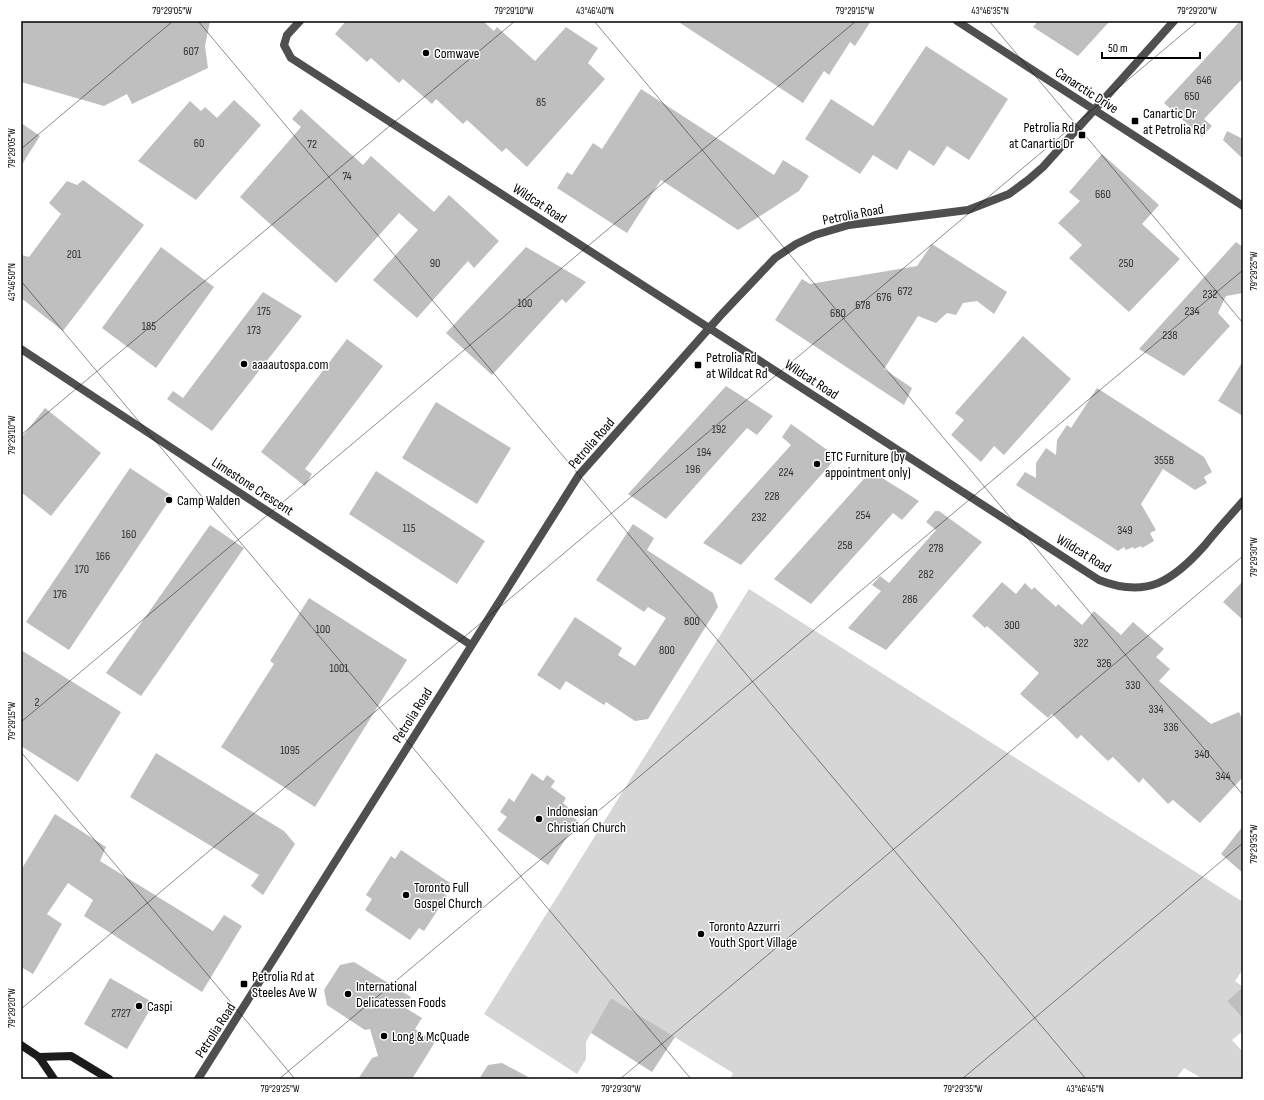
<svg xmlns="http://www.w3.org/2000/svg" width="1264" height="1100" viewBox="0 0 1264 1100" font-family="'Sofia Sans Condensed',sans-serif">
<rect width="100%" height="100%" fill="#fff"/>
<path fill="#d6d6d6" d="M 749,589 L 1243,902 L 1243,969 L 1235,981 L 1243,987 L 1227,1001 L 1243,1019 L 1243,1031 L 1232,1040 L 1243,1052 L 1243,1079 L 1203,1079 L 1184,1068 L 1176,1079 L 730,1079 L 733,1073 L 611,998 L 586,1042 L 586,1059 L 577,1074 L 484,1014 Z"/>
<g fill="#bfbfbf">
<path d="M 21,21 L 210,21 L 205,46 L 208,68 L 132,104 L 127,94 L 104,106 L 21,82 Z"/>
<path d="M 346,21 L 483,21 L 494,31 L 497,27 L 535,61 L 566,27 L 598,48 L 588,63 L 605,79 L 527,167 L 506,148 L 502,152 L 467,120 L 463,124 L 436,99 L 432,104 L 403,79 L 399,83 L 371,58 L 367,62 L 335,34 Z"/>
<path d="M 677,21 L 871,21 L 855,46 L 850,42 L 829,75 L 824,71 L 803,103 Z"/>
<path d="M 1038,21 L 1110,21 L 1078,56 L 1033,27 Z"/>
<path d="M 1240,21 L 1243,21 L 1243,78 L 1204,119 L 1212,126 L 1202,137 L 1164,103 Z"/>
<path d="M 926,46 L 1008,99 L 969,160 L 947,146 L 934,166 L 909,150 L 897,170 L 873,155 L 860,174 L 805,139 L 831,99 L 873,126 Z"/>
<path d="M 641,89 L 774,175 L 783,160 L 809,176 L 799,191 L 738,230 L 661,180 L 627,233 L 557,188 L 567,172 L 572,175 L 593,143 L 602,149 Z"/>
<path d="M 234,100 L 261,125 L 196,200 L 138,161 L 190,101 L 201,111 L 205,107 L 217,118 Z"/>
<path d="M 301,109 L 363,165 L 371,156 L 434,212 L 449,195 L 499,241 L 474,268 L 468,261 L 417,318 L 373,280 L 418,230 L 399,213 L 336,283 L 240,197 L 301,127 L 292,119 Z"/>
<path d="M 21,123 L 40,136 L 21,166 Z"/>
<path d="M 1227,131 L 1243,139 L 1243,159 L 1223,140 Z"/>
<path d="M 1102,154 L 1159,205 L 1142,224 L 1180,259 L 1129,312 L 1069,258 L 1082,245 L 1058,223 L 1080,201 L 1069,192 Z"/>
<path d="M 83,180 L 144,225 L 63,331 L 21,298 L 21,255 L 29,257 L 61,214 L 49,203 L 67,181 L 77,185 Z"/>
<path d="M 1236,242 L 1243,247 L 1243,293 L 1226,296 L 1218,313 L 1230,326 L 1184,376 L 1139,349 Z"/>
<path d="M 932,244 L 1007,292 L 994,314 L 977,301 L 963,303 L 956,315 L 947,313 L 936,323 L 918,316 L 884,369 L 912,388 L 904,405 L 775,320 L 802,279 L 810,284 L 917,266 Z"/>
<path d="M 161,247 L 214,287 L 156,368 L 102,328 Z"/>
<path d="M 526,247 L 586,282 L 566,303 L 562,299 L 492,375 L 446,333 Z"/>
<path d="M 263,292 L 302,316 L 212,431 L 167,399 L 173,391 L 183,398 Z"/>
<path d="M 1023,336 L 1071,379 L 1004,455 L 994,446 L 981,462 L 951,435 L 964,420 L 955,413 Z"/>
<path d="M 347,339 L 383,366 L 305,469 L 312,474 L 305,486 L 261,452 Z"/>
<path d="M 1243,361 L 1243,416 L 1218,401 Z"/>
<path d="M 726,386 L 773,416 L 757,435 L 747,428 L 666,519 L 628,494 Z"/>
<path d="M 1097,388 L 1204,457 L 1212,472 L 1204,477 L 1207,483 L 1195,490 L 1163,469 L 1141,504 L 1156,530 L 1150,533 L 1154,541 L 1142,548 L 1141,546 L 1134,549 L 1133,547 L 1126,550 L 1124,547 L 1118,551 L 1016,485 L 1025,472 L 1036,478 L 1036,463 L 1046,448 L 1056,455 L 1057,440 L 1067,425 L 1071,428 Z"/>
<path d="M 436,402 L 511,448 L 477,504 L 402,458 Z"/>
<path d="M 45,408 L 101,453 L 51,516 L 21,492 L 21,438 Z"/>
<path d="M 791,424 L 837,457 L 741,565 L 703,543 L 791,445 L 782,437 Z"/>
<path d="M 130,468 L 172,496 L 69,650 L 26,622 Z"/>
<path d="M 376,471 L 485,541 L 457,584 L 349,514 Z"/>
<path d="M 871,471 L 919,501 L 902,520 L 893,513 L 811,604 L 774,579 Z"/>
<path d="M 935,511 L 939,511 L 982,542 L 886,650 L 848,628 L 881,591 L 872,585 L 880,576 L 889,583 L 936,530 L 926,522 Z"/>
<path d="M 633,524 L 654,538 L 647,550 L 713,593 L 718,607 L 648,719 L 635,721 L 606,702 L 604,705 L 566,681 L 560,690 L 537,675 L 575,617 L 622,648 L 618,655 L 635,666 L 666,618 L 648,607 L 644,612 L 596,580 Z"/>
<path d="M 210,525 L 244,548 L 141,696 L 106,673 Z"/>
<path d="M 1243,581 L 1243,620 L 1223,602 Z"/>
<path d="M 1002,582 L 1016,594 L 1025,583 L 1032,590 L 1034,587 L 1056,607 L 1058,604 L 1082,625 L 1094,611 L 1121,635 L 1133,622 L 1164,649 L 1156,657 L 1170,669 L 1159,681 L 1211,724 L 1239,712 L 1243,721 L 1243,777 L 1200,823 L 1173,800 L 1168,804 L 1143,778 L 1139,783 L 1113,757 L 1108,761 L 1081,735 L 1077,739 L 1052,714 L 1048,718 L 1020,694 L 1039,673 L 987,626 L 985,628 L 972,616 Z"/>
<path d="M 309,598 L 407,660 L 315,807 L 221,747 L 274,664 L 270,661 Z"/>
<path d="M 21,650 L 121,712 L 78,782 L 21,746 Z"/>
<path d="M 156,753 L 284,831 L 295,844 L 263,895 L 251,886 L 259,875 L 130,797 Z"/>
<path d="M 532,773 L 543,781 L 547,775 L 555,781 L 551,787 L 566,798 L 563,803 L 568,807 L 567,810 L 574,815 L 573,817 L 578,821 L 548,865 L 497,830 L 507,817 L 500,812 L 509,798 L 514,802 Z"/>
<path d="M 55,814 L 106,847 L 100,861 L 213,931 L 224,915 L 242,926 L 202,992 L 84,916 L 93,900 L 68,883 L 47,914 L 62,924 L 33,974 L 21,967 L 21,870 Z"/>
<path d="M 1243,826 L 1243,873 L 1221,854 Z"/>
<path d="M 401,850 L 450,883 L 443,893 L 447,896 L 424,931 L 419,928 L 410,940 L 365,910 L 372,899 L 366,895 L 391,856 L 395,859 Z"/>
<path d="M 354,962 L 411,997 L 404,1007 L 422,1018 L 415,1029 L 435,1042 L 412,1079 L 358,1079 L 372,1058 L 378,1056 L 370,1029 L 365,1030 L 327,1005 L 324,990 L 340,965 Z"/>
<path d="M 110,978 L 154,1003 L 127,1049 L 84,1024 Z"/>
<path d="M 1243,987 L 1243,1019 L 1227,1001 Z"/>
<path d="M 611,998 L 675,1037 L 652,1072 L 591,1033 Z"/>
<path d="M 502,1063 L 532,1079 L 479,1079 L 488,1065 Z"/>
</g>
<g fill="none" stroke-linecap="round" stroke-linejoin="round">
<g stroke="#4f4f4f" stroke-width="8">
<path d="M 300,21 L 287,35 L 284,45 L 291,58 L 1099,580 C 1147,599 1173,581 1205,545 C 1217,530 1230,516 1243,501"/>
<path d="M 957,21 L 1243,206"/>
<path d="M 21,349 L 471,645"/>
<path d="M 198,1079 L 579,475 L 720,316 L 775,258 L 796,244 L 815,235 L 849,225 L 968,210 L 1009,194 L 1028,180 L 1043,167 L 1174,21"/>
</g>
<g stroke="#1c1c1c" stroke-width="8">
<path d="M 21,1045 L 39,1057 L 54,1079"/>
<path d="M 39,1057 L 71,1056 L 109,1079"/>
</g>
</g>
<path fill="none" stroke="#000" stroke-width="1" stroke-opacity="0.45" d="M 198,21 L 1086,1079M 594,21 L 1243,795M 989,21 L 1243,323M 21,149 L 173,21M 21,281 L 691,1079M 21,435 L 515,21M 21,722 L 856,21M 21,752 L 295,1079M 21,1009 L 1198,21M 279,1079 L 1243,270M 620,1079 L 1243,556M 962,1079 L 1243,843"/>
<g fill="#000" stroke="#fff" stroke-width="1.5">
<circle cx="426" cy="53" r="4"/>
<rect x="1131" y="117" width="8" height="8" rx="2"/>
<rect x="1078" y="131" width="8" height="8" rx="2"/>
<circle cx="244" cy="364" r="4"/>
<rect x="694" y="361" width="8" height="8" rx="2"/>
<circle cx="817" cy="464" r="4"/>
<circle cx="169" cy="500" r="4"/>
<circle cx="539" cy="819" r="4"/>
<circle cx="406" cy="895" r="4"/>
<circle cx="701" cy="934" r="4"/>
<rect x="240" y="980" width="8" height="8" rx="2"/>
<circle cx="348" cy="994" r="4"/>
<circle cx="139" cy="1006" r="4"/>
<circle cx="384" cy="1036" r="4"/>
</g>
<g text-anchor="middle" stroke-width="3" stroke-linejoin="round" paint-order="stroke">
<g font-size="12" fill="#303030">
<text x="191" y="55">607</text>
<text x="1204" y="84">646</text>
<text x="1192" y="100">650</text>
<text x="541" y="106">85</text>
<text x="199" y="147">60</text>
<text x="312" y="148">72</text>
<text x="347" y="180">74</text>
<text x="1103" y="198">660</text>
<text x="74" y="258">201</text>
<text x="435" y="267">90</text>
<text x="1126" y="267">250</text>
<text x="905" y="295">672</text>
<text x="1210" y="298">232</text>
<text x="884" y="301">676</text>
<text x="525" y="307">100</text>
<text x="863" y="309">678</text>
<text x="264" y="315">175</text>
<text x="1192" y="315">234</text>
<text x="838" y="317">680</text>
<text x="149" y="330">185</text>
<text x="254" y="334">173</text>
<text x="1170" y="339">238</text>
<text x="719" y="433">192</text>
<text x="704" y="456">194</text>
<text x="1164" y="464">355B</text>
<text x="693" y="473">196</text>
<text x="786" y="476">224</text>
<text x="772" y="500">228</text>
<text x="863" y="519">254</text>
<text x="759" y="521">232</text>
<text x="409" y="532">115</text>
<text x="1125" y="534">349</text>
<text x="129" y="538">160</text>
<text x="845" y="549">258</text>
<text x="936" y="552">278</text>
<text x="103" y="560">166</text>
<text x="82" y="573">170</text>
<text x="926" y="578">282</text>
<text x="60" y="598">176</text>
<text x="910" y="603">286</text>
<text x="692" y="625">800</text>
<text x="1012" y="629">300</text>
<text x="323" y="633">100</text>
<text x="1081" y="647">322</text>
<text x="667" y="654">800</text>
<text x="1104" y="667">326</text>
<text x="339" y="672">1001</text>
<text x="1133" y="689">330</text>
<text x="37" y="706">2</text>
<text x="1156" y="713">334</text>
<text x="1171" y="731">336</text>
<text x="290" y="754">1095</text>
<text x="1202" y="758">340</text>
<text x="1223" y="780">344</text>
<text x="121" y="1017">2727</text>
</g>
<g font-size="14" fill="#000" stroke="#fff" text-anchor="start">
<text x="434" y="58">Comwave</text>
<text x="1143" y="118">Canartic Dr<tspan x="1143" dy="16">at Petrolia Rd</tspan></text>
<text x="1074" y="132" text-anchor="end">Petrolia Rd<tspan x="1074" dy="16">at Canartic Dr</tspan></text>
<text x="706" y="362">Petrolia Rd<tspan x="706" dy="16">at Wildcat Rd</tspan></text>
<text x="252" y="369">aaaautospa.com</text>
<text x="825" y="461">ETC Furniture (by<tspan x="825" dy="16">appointment only)</tspan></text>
<text x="177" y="505">Camp Walden</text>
<text x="547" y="816">Indonesian<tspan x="547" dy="16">Christian Church</tspan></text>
<text x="414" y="892">Toronto Full<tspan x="414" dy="16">Gospel Church</tspan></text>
<text x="709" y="931">Toronto Azzurri<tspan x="709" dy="16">Youth Sport Village</tspan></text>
<text x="252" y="981">Petrolia Rd at<tspan x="252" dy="16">Steeles Ave W</tspan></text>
<text x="356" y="991">International<tspan x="356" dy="16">Delicatessen Foods</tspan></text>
<text x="147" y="1011">Caspi</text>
<text x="392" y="1041">Long &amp; McQuade</text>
</g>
<g font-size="14" fill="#000" stroke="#fff">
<text transform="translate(1087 90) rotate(33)" y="5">Canarctic Drive</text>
<text transform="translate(540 203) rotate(33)" y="5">Wildcat Road</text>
<text transform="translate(853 214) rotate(-11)" y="5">Petrolia Road</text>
<text transform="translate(812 379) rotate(33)" y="5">Wildcat Road</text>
<text transform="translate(591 443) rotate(-49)" y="5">Petrolia Road</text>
<text transform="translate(253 486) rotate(33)" y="5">Limestone Crescent</text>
<text transform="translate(1084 553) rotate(31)" y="5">Wildcat Road</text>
<text transform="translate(412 715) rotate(-58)" y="5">Petrolia Road</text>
<text transform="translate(215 1030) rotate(-57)" y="5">Petrolia Road</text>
</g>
</g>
<rect width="1264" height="1100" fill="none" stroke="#ffffff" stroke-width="44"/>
<path d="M1102 52v6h98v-6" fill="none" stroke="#000000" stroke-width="2"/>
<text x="1108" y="52" font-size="12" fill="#000000" stroke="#ffffff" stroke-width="3" paint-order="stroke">50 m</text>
<rect x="22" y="22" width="1220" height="1056" fill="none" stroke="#000" stroke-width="1.5"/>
<g font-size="10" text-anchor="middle" fill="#000">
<text x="172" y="14">79°29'05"W</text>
<text x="514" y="14">79°29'10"W</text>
<text x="595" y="14">43°46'40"N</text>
<text x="855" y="14">79°29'15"W</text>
<text x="990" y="14">43°46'35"N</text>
<text x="1197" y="14">79°29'20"W</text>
<text transform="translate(11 148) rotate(-90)" y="4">79°29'05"W</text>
<text transform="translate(1253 271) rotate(-90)" y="4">79°29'25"W</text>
<text transform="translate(11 282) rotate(-90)" y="4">43°46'50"N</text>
<text transform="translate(11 435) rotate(-90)" y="4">79°29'10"W</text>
<text transform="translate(1253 557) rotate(-90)" y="4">79°29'30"W</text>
<text transform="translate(11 721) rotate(-90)" y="4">79°29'15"W</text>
<text transform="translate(1253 844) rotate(-90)" y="4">79°29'35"W</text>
<text transform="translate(11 1008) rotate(-90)" y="4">79°29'20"W</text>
<text x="280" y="1092">79°29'25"W</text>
<text x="621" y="1092">79°29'30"W</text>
<text x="963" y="1092">79°29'35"W</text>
<text x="1085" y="1092">43°46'45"N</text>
</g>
</svg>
